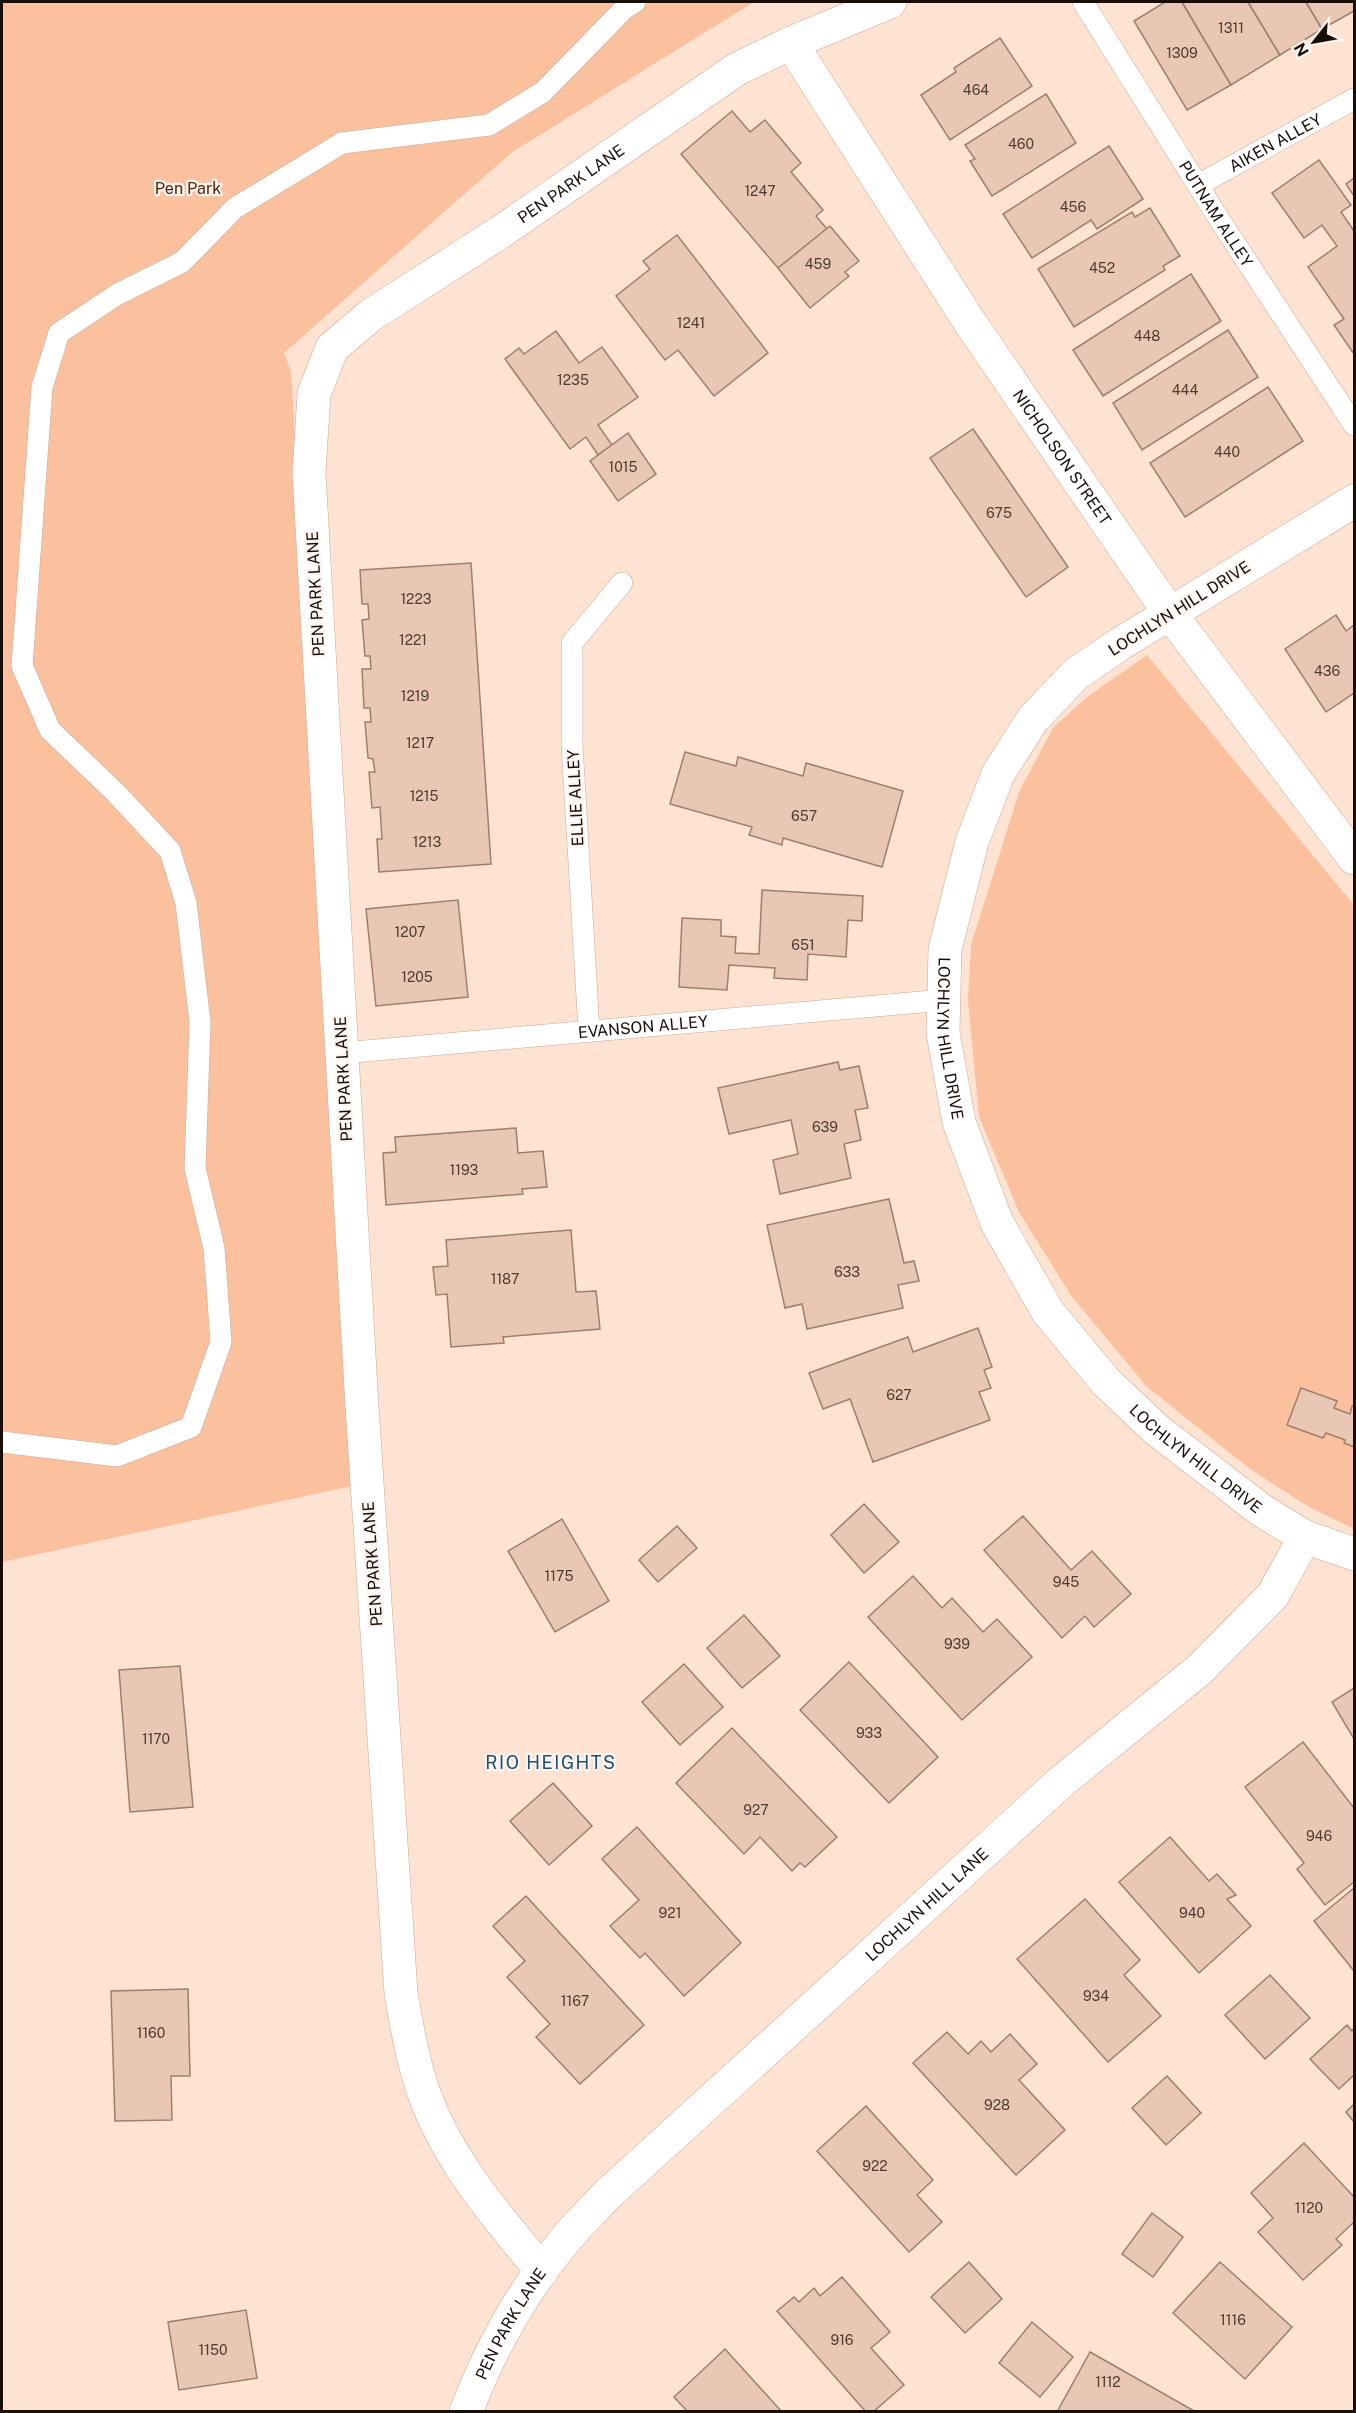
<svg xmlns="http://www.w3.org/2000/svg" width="1356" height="2413" viewBox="0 0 1356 2413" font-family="'Public Sans',sans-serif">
<rect width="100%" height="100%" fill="#fee2d2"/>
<g fill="#fbc19f">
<path d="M 2,2 L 754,2 L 511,153 L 284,353 L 291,371 L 357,1485 L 2,1562 Z"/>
<path d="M 1147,655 L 1354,905 L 1354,1529 L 1309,1507 L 1250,1469 L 1147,1387 L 1072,1297 L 1019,1212 L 979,1117 L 968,1000 L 971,945 L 1019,792 L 1053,728 L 1087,697 Z"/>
</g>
<g fill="#e9c7b4" stroke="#9e7f6d" stroke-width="1.5">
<path d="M 1165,2 L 1182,2 L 1231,85 L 1187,110 L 1134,21 Z"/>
<path d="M 1182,2 L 1248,2 L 1280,55 L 1231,85 Z"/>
<path d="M 1248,2 L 1306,2 L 1322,29 L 1280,55 Z"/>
<path d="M 1306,2 L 1354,2 L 1354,11 L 1322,29 Z"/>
<path d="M 1000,38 L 1032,86 L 950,140 L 921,95 L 956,72 L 954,68 Z"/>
<path d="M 1046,94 L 1076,143 L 992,196 L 970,161 L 975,159 L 965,145 Z"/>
<path d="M 732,111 L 750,132 L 765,120 L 801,163 L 791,172 L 823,210 L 816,216 L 827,229 L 778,268 L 681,154 Z"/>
<path d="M 1109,146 L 1143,199 L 1097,229 L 1091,220 L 1032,258 L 1003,214 Z"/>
<path d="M 1319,160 L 1351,205 L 1341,212 L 1354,231 L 1354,354 L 1334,325 L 1344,319 L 1308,267 L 1337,246 L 1322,225 L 1304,238 L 1272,193 Z"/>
<path d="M 1354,178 L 1354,196 L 1346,184 Z"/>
<path d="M 1150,208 L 1180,256 L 1163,266 L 1165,270 L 1074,327 L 1038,269 L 1132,212 L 1135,217 Z"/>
<path d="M 830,226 L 859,261 L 845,272 L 849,276 L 810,308 L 778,268 Z"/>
<path d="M 677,235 L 768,353 L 714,396 L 678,350 L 665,360 L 616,296 L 650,269 L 643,261 Z"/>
<path d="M 1191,274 L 1221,321 L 1103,396 L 1073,350 Z"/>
<path d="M 1228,330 L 1258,377 L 1142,450 L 1113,403 Z"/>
<path d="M 556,331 L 579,363 L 602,347 L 638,397 L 598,425 L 612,445 L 598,455 L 586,437 L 570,449 L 505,359 L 519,348 L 524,354 Z"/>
<path d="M 1268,387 L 1303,441 L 1185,517 L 1150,463 Z"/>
<path d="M 973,429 L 1068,567 L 1026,597 L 930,458 Z"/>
<path d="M 628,433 L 656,474 L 618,501 L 590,461 Z"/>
<path d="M 471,563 L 491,864 L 379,872 L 377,839 L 382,839 L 380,807 L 372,808 L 369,772 L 375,772 L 373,759 L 368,758 L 365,722 L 371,722 L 370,708 L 364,708 L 362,669 L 371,669 L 370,656 L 365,656 L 362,620 L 369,619 L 368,604 L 362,604 L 360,570 Z"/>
<path d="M 1336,615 L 1346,631 L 1354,625 L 1354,693 L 1326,712 L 1285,649 Z"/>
<path d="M 685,752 L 736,766 L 738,757 L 803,776 L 806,763 L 903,791 L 882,867 L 783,838 L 782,845 L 749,835 L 752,827 L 670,804 Z"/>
<path d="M 762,890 L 863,896 L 862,921 L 848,920 L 846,957 L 808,954 L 807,980 L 774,978 L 775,968 L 729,965 L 727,990 L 679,987 L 682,918 L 721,920 L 721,936 L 736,937 L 735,953 L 759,954 Z"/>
<path d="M 458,900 L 468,997 L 376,1006 L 366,909 Z"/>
<path d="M 838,1062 L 840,1070 L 859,1066 L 868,1108 L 855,1110 L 861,1140 L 844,1144 L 851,1178 L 780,1194 L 773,1160 L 798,1154 L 791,1120 L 729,1134 L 718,1088 Z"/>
<path d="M 516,1128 L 518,1153 L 543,1151 L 547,1187 L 522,1189 L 523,1194 L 386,1205 L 383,1153 L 396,1152 L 395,1137 Z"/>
<path d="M 889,1199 L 904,1263 L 914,1261 L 919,1281 L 898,1285 L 903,1308 L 807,1329 L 802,1304 L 785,1308 L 767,1225 Z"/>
<path d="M 571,1230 L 576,1292 L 596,1291 L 600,1329 L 503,1337 L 504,1343 L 451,1347 L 447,1294 L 436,1295 L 433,1267 L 448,1266 L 446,1240 Z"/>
<path d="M 978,1328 L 992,1367 L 984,1370 L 991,1388 L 979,1392 L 990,1420 L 873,1462 L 850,1399 L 823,1409 L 809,1373 L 908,1337 L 913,1352 Z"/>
<path d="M 1301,1388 L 1337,1401 L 1334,1408 L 1350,1414 L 1352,1406 L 1354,1406 L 1354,1447 L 1344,1443 L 1345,1440 L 1326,1433 L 1323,1438 L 1287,1425 Z"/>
<path d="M 864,1504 L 899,1542 L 864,1573 L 831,1535 Z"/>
<path d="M 1023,1516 L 1071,1570 L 1092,1551 L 1131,1594 L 1094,1627 L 1085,1616 L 1062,1638 L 984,1550 Z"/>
<path d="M 562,1519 L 609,1601 L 555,1632 L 508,1551 Z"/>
<path d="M 677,1526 L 697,1548 L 658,1582 L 639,1560 Z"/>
<path d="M 913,1576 L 942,1608 L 952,1598 L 983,1632 L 997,1619 L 1032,1657 L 962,1720 L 868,1617 Z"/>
<path d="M 744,1615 L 780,1656 L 742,1688 L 707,1648 Z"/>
<path d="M 849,1662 L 938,1757 L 889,1803 L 800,1710 Z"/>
<path d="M 684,1664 L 723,1707 L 680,1745 L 642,1702 Z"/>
<path d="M 180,1666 L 193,1807 L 130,1812 L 119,1670 Z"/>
<path d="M 1354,1688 L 1354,1739 L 1332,1702 Z"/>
<path d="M 732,1728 L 837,1837 L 805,1867 L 800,1863 L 792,1871 L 760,1837 L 744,1854 L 676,1783 Z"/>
<path d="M 1303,1742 L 1354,1808 L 1354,1882 L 1325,1905 L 1297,1869 L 1304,1863 L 1245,1787 Z"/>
<path d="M 553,1783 L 592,1826 L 549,1865 L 510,1821 Z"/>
<path d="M 637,1827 L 741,1943 L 684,1996 L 645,1953 L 640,1958 L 610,1926 L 639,1900 L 602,1859 Z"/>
<path d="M 1170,1837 L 1209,1881 L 1217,1874 L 1236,1895 L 1227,1899 L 1251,1926 L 1199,1973 L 1119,1882 Z"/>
<path d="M 1354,1888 L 1354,1971 L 1314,1921 Z"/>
<path d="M 526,1896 L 644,2025 L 580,2084 L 536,2037 L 550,2024 L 507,1977 L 525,1961 L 493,1926 Z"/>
<path d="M 1085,1899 L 1140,1960 L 1124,1975 L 1161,2016 L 1108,2062 L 1017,1959 Z"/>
<path d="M 1270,1975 L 1310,2018 L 1265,2059 L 1225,2015 Z"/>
<path d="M 188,1989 L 190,2076 L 171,2076 L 172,2120 L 115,2121 L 111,1991 Z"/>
<path d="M 1347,2025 L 1352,2031 L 1354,2028 L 1354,2075 L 1339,2089 L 1310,2059 Z"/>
<path d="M 947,2032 L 968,2054 L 981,2041 L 991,2052 L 1010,2034 L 1037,2064 L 1019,2080 L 1065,2130 L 1016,2175 L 913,2063 Z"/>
<path d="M 1167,2076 L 1201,2113 L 1166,2145 L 1132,2108 Z"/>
<path d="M 1354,2104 L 1354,2122 L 1346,2112 Z"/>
<path d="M 866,2106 L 933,2180 L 917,2195 L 942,2222 L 909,2252 L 817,2151 Z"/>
<path d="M 1304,2143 L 1354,2197 L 1354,2222 L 1336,2239 L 1342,2245 L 1303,2280 L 1258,2232 L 1273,2218 L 1251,2193 Z"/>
<path d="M 1152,2213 L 1183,2237 L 1153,2277 L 1122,2254 Z"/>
<path d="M 969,2262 L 1002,2299 L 965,2333 L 931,2297 Z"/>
<path d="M 1220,2262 L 1292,2327 L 1245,2379 L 1173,2313 Z"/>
<path d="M 842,2277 L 890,2332 L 871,2348 L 904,2385 L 873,2412 L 866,2412 L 777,2311 L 794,2297 L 799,2302 L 814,2288 L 820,2296 Z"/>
<path d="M 246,2310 L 257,2378 L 179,2390 L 168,2322 Z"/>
<path d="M 1032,2322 L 1073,2357 L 1040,2397 L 999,2363 Z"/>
<path d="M 725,2349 L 782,2412 L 688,2412 L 674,2397 Z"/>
<path d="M 1090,2352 L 1196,2412 L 1057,2412 Z"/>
</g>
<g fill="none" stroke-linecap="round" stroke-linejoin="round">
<defs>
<g id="service">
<path id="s1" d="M 1083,2 L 1219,219 L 1354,425"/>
<path id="s2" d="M 1198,185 L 1354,99"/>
<path d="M 589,1031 L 572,745 L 572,643 L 622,583"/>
<path id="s3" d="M 342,1053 L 944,1000"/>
<path d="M 2,1442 L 117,1456 L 191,1427 L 221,1342 L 214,1248 L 195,1168 L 200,1022 L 186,903 L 170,851 L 116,793 L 50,730 L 22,666 L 42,387 L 59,333 L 118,294 L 182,262 L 235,208 L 342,143 L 489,125 L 543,92 L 624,9 L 635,2"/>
</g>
<g id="minor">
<path id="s4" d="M 791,43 L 971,324 L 1135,563 L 1169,612 L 1354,858"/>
<path id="s5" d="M 1354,501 L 1120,644 L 1076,674 L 1033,719 L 998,774 L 972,842 L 945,949 L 943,1033 L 959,1122 L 997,1223 L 1048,1312 L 1106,1382 L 1157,1430 L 1261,1510 L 1305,1537 L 1354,1554"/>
<path id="s6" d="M 542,2271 C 497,2217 450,2163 425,2096 C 413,2063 407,2028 401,1993 L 362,1407 L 309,473 L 314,394 L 332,348 L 371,315 L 499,233 L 737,69 L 791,43 L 890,2"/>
<path id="s7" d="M 466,2412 C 489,2352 520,2295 561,2245 C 575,2227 592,2211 608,2194 L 1061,1782 L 1199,1670 L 1273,1595 L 1305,1537"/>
</g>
</defs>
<use href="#service" stroke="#caa996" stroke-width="22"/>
<use href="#minor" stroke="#caa996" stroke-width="34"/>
<use href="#service" stroke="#fff" stroke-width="21"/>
<use href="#minor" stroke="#fff" stroke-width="33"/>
</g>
<g text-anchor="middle" stroke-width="4.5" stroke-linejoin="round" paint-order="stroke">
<g font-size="14" fill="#4d3c32">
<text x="1231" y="33">1311</text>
<text x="1182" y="58">1309</text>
<text x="976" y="95">464</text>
<text x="1021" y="149">460</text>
<text x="760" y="196">1247</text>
<text x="1073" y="212">456</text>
<text x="818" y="269">459</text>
<text x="1102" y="273">452</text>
<text x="691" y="328">1241</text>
<text x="1147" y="341">448</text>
<text x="573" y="385">1235</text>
<text x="1185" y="395">444</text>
<text x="1227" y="457">440</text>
<text x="623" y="472">1015</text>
<text x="999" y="518">675</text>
<text x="416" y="604">1223</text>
<text x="413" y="645">1221</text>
<text x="1327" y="676">436</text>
<text x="415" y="701">1219</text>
<text x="420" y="748">1217</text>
<text x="424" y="801">1215</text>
<text x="804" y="821">657</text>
<text x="427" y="847">1213</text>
<text x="410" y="937">1207</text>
<text x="803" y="950">651</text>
<text x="417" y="982">1205</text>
<text x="825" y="1132">639</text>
<text x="464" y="1175">1193</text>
<text x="847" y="1277">633</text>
<text x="505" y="1284">1187</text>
<text x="899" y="1400">627</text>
<text x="559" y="1581">1175</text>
<text x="1066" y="1587">945</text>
<text x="957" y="1649">939</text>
<text x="869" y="1738">933</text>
<text x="156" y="1744">1170</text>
<text x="756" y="1815">927</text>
<text x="1319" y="1841">946</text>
<text x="670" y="1918">921</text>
<text x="1192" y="1918">940</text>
<text x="1096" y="2001">934</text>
<text x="575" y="2006">1167</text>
<text x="151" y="2038">1160</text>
<text x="997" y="2110">928</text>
<text x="875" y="2171">922</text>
<text x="1309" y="2213">1120</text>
<text x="1233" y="2325">1116</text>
<text x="842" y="2345">916</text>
<text x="213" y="2355">1150</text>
<text x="1108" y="2387">1112</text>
</g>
<g font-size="16" fill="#190d07" stroke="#fbf4f0">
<text dy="6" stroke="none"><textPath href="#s2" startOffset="88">AIKEN ALLEY</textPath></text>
<text dy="6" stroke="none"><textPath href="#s6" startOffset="2259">PEN PARK LANE</textPath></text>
<text dy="6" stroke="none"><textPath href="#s1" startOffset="250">PUTNAM ALLEY</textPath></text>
<text dy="6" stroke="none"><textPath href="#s4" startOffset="495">NICHOLSON STREET</textPath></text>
<text transform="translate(315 594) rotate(-93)" y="6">PEN PARK LANE</text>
<text transform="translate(1179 608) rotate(-32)" y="6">LOCHLYN HILL DRIVE</text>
<text transform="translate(575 798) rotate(-93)" y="6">ELLIE ALLEY</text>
<text dy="6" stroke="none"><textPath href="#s3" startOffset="302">EVANSON ALLEY</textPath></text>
<text dy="6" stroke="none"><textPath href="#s5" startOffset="728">LOCHLYN HILL DRIVE</textPath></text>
<text transform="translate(343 1079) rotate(-93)" y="6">PEN PARK LANE</text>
<text dy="6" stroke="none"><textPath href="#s5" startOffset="1232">LOCHLYN HILL DRIVE</textPath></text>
<text transform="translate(372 1564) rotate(-94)" y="6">PEN PARK LANE</text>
<text dy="6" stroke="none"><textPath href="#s7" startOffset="693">LOCHLYN HILL LANE</textPath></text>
<text dy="6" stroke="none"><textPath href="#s7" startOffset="99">PEN PARK LANE</textPath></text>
</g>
<g font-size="16" fill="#542300" stroke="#fbf4f0">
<text x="188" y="194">Pen Park</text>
</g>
<g font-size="18" letter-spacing="1.5" fill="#1a4d70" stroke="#fbf4f0">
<text x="551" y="1769">RIO HEIGHTS</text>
</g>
</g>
<rect width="1356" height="2413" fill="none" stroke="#190d07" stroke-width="6"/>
<g transform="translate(1314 42) rotate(239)" stroke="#fbf4f0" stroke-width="4.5" paint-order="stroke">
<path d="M0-4.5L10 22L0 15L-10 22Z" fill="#190d07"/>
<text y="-9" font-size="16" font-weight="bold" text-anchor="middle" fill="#190d07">N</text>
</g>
</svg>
